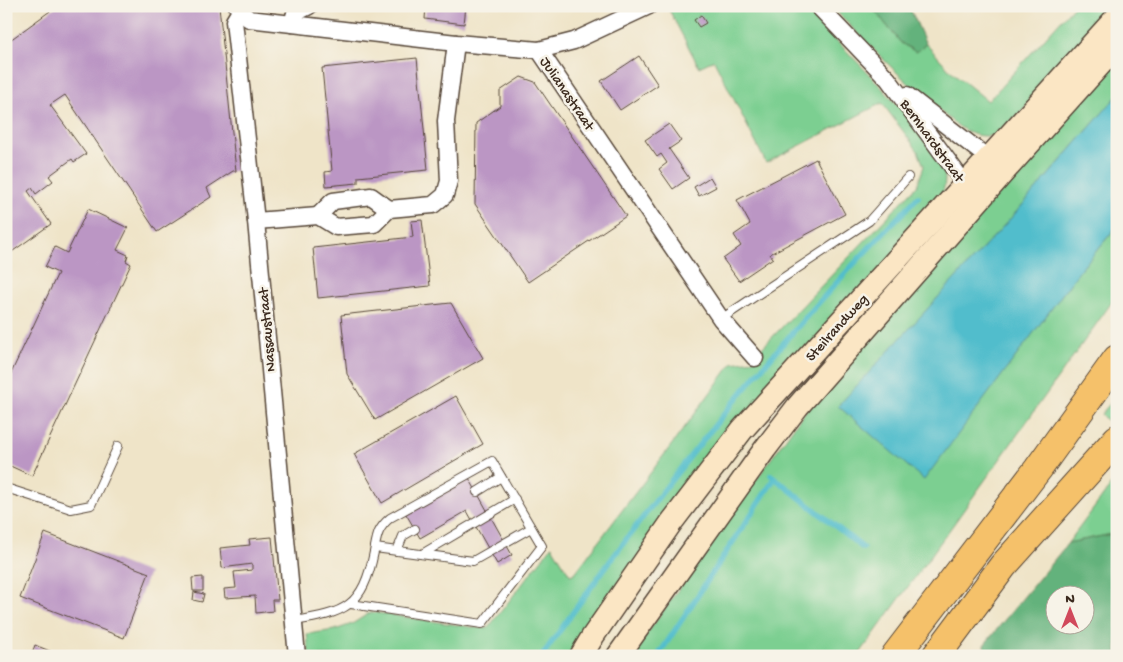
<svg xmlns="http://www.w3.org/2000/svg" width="1123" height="662" viewBox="0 0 1123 662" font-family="'Gochi Hand',sans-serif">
<rect width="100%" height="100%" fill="#f7f3e8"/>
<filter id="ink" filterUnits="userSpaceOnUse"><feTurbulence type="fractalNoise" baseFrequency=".02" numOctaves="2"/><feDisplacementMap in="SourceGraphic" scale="10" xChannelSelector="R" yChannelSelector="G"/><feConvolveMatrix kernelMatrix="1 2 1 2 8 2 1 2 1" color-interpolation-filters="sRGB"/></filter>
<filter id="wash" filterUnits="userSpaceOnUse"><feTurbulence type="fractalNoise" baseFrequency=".0096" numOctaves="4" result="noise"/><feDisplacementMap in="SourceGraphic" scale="20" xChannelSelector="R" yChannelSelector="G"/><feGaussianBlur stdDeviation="1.12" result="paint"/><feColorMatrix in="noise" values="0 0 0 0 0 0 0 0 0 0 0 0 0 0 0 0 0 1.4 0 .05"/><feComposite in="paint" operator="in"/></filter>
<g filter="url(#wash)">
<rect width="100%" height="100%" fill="#efe4c8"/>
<g fill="#7bcf91" stroke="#5b7c58">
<path d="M 667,6 L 802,6 C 843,48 887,89 922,136 C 928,145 938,155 942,164 C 947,176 945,187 941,198 L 571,656 L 309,656 L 307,634 L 335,630 L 352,624 L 371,612 L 478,628 L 488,628 L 552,546 L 570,575 L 575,573 C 627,503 681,434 732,363 L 753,360 L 760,350 L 917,186 L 924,166 L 918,151 L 882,103 L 766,163 L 714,60 L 699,67 Z"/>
<path d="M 831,6 L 871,6 L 901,43 L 916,52 L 926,44 L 951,71 L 988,101 L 1074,6 L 1117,6 L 1000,135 C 991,136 981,137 973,134 C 960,129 949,119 939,110 C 900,78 866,42 831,6 Z"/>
<path d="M 1117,59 L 1117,96 L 1011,218 L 839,406 L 924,479 L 1078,273 L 1117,226 L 1117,295 L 953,525 L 858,656 L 631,656 L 803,414 L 936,256 L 1018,173 Z"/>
<path d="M 1117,396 L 1117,412 L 1107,421 L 1101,414 Z"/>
<path d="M 1117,477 L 1117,533 L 1068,543 Z"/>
</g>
<g fill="#64b27b" stroke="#506e4c" fill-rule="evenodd">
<path d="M 871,6 L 909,6 L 926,44 L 916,52 L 901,43 Z"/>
<path d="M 1117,533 L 1117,656 L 986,656 L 984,645 L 1068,543 ZM 1056,594 L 1086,594 L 1086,624 L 1056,624 Z"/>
</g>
<path fill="#51bdcc" stroke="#467475" d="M 1117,96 L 1117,226 L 1078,273 L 924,480 L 838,406 L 1011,218 Z"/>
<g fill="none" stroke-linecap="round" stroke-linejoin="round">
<g stroke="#51bdcc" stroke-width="5.5">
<path d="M 771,475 L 863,548"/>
<path d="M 542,656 C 656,493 778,338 918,197"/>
<path d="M 658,656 L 775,478"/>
</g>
</g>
<g id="blocks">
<g fill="#bb96c4">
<path d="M 57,6 L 219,6 L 236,171 L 233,171 L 207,188 L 211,197 L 157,232 L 65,95 L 50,105 L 86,154 L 74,162 L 72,159 L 49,176 L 53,181 L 36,194 L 32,188 L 28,191 L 51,224 L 6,256 L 6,43 Z"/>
<path d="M 426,6 L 466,6 L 464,24 L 425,19 Z"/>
<path d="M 701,15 L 706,23 L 699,27 L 694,20 Z"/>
<path d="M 639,56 L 658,85 L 620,110 L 601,81 Z"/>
<path d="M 417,58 L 428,170 L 358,177 L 358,183 L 326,186 L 325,172 L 332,171 L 322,68 Z"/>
<path d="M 521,77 L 535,82 L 626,216 L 528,282 L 475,204 L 476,123 L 500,106 L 500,91 Z"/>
<path d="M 669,124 L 681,141 L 669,149 L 689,178 L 673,189 L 659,169 L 667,163 L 661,154 L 657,157 L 645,140 Z"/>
<path d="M 816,159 L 845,214 L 770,254 L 773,258 L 739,281 L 723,259 L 741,246 L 734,235 L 750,224 L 737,200 Z"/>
<path d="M 710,177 L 716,187 L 699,196 L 694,187 Z"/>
<path d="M 88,209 L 128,228 L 117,250 L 128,255 L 126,261 L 131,264 L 32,476 L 6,464 L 6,384 L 58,273 L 45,267 L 55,247 L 67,253 Z"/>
<path d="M 422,220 L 430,286 L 318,298 L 313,248 L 413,237 L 411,221 Z"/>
<path d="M 451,303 L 483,358 L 375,420 L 347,374 L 341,315 Z"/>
<path d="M 456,396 L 483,444 L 382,503 L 354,454 Z"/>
<path d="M 469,478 L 512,555 L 497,564 L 467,511 L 420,538 L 406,514 Z"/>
<path d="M 45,533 L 149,573 L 124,638 L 20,598 Z"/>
<path d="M 272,537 L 278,600 L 272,600 L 273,611 L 256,613 L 255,596 L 225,598 L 224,589 L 236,588 L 234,572 L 252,570 L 252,564 L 222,568 L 220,548 L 250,545 L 249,539 Z"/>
<path d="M 203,577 L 203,591 L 193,591 L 192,578 Z"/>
<path d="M 194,592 L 204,594 L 202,602 L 193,600 Z"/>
<path d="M 35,645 L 62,656 L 31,656 Z"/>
</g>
</g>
</g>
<g filter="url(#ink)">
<use href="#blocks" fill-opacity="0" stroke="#564638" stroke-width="1"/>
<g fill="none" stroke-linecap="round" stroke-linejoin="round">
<defs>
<g id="service">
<path d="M 721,319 L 869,221 L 908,177"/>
<path d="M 6,488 L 71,509 L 91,505 L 118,446"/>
<path d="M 477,492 L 501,477"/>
<path d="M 375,548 L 473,561 L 531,528"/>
<path d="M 397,551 L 403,536 L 415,529"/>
<path d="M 422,554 L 515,499"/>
<path d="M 294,621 C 345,613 363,607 374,552 C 377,537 377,529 390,518 L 492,461 L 542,546 L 482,624 L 351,604"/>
</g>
<g id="minor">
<path d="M 237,6 L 240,11 L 249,19 L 456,43 L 539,50 L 574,41 L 649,6"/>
<path d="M 818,6 L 888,79 L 965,184 L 971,190"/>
<path d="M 240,11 L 234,21 L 256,221 L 297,656"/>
<path d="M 292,24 L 295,13 L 309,6"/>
<path d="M 539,50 L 721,319 L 755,358"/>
<path d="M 907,95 L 988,158 L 995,166"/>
<path d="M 318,216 L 333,201 L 371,196 L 389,209"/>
<path d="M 256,221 L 318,216 L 336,227 L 374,224 L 389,209 L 433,205 L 445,195 L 449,181 L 446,121 L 456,43"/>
</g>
<g id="secondary">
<path d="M 581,656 L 593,636 L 671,523 L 742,430 L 1117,17"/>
<path d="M 618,656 L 765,449 L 798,406 L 1001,175 L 1117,46"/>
</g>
<g id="motorway">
<path d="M 895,656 L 1038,469 L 1117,359"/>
<path d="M 936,656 L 1003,566 L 1117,439"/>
</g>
</defs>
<use href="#service" stroke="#564638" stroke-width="10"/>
<use href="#minor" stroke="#564638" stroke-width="19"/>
<use href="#secondary" stroke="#564638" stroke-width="25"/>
<use href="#motorway" stroke="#564638" stroke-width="30"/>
<use href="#service" stroke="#fff" stroke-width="8"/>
<use href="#minor" stroke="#fff" stroke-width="16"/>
<use href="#secondary" stroke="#fbe6c4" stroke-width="22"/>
<use href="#motorway" stroke="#f5c16b" stroke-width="28"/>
</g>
</g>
<g text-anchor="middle" stroke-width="5" stroke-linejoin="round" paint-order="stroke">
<g font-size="15" fill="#3b2a1e" stroke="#f7f3e8">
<text transform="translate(568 93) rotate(56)" y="5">Julianastraat</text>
<text transform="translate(933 140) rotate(54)" y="5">Bernhardstraat</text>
<text transform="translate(836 327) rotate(-48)" y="5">Steilrandweg</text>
<text transform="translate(266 330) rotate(-95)" y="5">Nassaustraat</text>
</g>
</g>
<rect width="1123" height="662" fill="none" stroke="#f7f3e8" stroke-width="25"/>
<g transform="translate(1070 610)"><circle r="24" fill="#f7f3e8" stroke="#aca397"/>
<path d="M0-4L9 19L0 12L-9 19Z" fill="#d1495b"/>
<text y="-8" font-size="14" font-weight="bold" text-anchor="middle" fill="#3b2a1e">N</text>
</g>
</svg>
